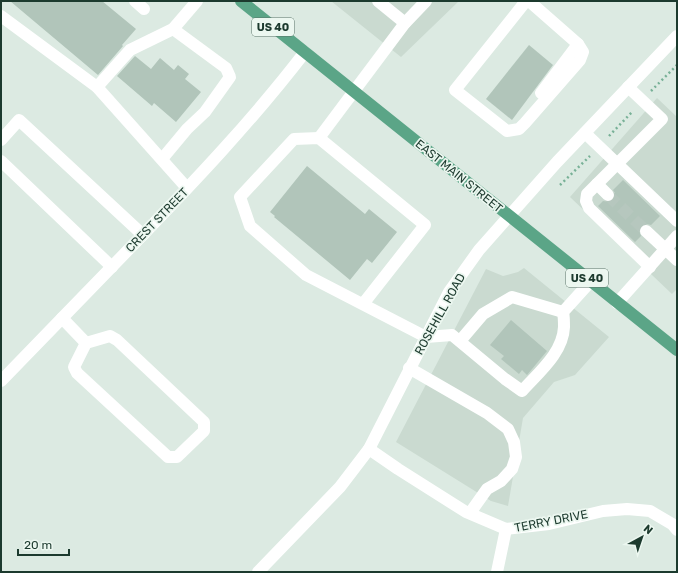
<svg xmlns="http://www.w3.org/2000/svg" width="678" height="573" viewBox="0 0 678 573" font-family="Rubik,sans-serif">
<rect width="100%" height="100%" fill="#dceae2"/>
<g fill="#cadad0">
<path d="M 331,1 L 459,1 L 401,57 Z"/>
<path d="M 657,98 L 677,117 L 677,289 L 672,294 L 570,197 Z"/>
<path d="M 524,268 L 609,337 L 575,375 L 554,382 L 523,418 L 508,506 L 491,501 L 396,442 L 486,269 L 503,276 L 518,272 Z"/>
</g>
<g fill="#b1c5ba">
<path d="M 10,1 L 102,1 L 136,29 L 122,45 L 123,46 L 98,75 Z"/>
<path d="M 529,45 L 553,65 L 512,120 L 486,99 Z"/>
<path d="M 135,56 L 151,69 L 160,58 L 174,70 L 178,65 L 189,74 L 185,79 L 201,92 L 176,122 L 154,103 L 152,106 L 117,76 Z"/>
<path d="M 307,166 L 365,214 L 369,209 L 397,232 L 372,263 L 367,259 L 350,280 L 274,217 L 275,216 L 270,212 Z"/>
<path d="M 623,180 L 660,216 L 651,225 L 647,224 L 641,226 L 639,230 L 641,236 L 635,242 L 598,206 L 603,201 L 610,202 L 614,200 L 615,193 L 613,190 Z"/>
<path d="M 511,320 L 547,351 L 527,375 L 522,370 L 519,374 L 501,359 L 504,356 L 490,345 Z"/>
</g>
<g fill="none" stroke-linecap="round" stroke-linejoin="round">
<path stroke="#b6c7be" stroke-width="12" stroke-dasharray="12 6" stroke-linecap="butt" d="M 608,195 L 646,231"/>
<g stroke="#78b197" stroke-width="2.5" stroke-dasharray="2 3" stroke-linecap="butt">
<path d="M 651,91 L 677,65"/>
<path d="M 609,136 L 633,111"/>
<path d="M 560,185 L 590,156"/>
</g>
<g stroke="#fff" stroke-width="12">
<path d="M 135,1 L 144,9"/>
<path d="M 378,1 L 405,23"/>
<path d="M 526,1 L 455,90 L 507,131 L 519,129 L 525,123 L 580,60 L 583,52 L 578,44 L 529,1"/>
<path d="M 1,16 L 97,87"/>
<path d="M 628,87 L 662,119 L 587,194 L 586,201 L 589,208 L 650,267"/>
<path d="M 541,93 L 578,44"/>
<path d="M 585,133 L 677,221"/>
<path d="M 319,138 L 405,23 L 426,1"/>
<path d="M 1,140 L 19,120 L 143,235"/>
<path d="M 162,159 L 187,129 L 205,112 L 230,77 L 226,68 L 173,29"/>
<path d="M 1,161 L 112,267"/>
<path d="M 597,184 L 608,195"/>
<path d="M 187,188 L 97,87 L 130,50 L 173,29 L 197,1"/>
<path d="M 646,231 L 677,260"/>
<path d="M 617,303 L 677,236"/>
<path d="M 363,304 L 425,225 L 319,138 L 294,139 L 240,197 L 250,226 L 306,275 L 426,337 L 452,335 L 505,379 L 522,391 C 538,373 563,353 564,327 C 564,322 564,317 563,312 L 591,281"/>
<path d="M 62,318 L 86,343 L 74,367 L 77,373 L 168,457 L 177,457 L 204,431 L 204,422 L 117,340 L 110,336 L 86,343"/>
<path d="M 460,341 L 483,314 L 512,297 L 563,312"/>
<path d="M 409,368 L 487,413 L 508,429 L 514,442 L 516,457 L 512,469 L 501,481 L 487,489 L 470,513"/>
<path d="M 1,381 C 45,336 88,291 132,246 C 192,184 252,121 305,52"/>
<path d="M 369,449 L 398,469 L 466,512 L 506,529 L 549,524 L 603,511 L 627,509 L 650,511 L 672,524 L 677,530"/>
<path d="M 258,572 L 340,487 L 369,449 L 449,292 L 479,250 L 557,162 L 677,36"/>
<path d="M 497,572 L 506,529"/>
</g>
<path stroke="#5ba587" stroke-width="12" d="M 241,1 L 677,350"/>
</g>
<g text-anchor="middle" stroke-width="3.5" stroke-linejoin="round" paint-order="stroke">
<g fill="#ecf7f0" stroke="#5a7368" stroke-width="1">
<rect x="252" y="18" width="42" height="18" rx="3"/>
<rect x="566" y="269" width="42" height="18" rx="3"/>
</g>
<g font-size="11" font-weight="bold" fill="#1c3a2e">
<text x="273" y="31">US 40</text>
<text x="587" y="282">US 40</text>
</g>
<g font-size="12" fill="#1c3a2e" stroke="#ecf7f0">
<text transform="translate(459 176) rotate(39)" y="4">EAST MAIN STREET</text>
<text transform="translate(157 220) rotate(-46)" y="4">CREST STREET</text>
<text transform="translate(440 314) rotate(-61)" y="4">ROSEHILL ROAD</text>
<text transform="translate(551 521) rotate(-11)" y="4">TERRY DRIVE</text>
</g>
</g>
<rect width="678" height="573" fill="none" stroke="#1c3a2e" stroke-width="4"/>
<g transform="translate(642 537) rotate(40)" stroke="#ecf7f0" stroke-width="3" paint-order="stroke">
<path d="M0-3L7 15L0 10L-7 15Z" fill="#1c3a2e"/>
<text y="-6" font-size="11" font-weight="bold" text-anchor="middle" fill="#1c3a2e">N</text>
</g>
<path d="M18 549v6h51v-6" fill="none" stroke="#1c3a2e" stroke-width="2"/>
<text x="24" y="549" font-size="12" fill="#1c3a2e" stroke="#ecf7f0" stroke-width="3" paint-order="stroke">20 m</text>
</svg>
